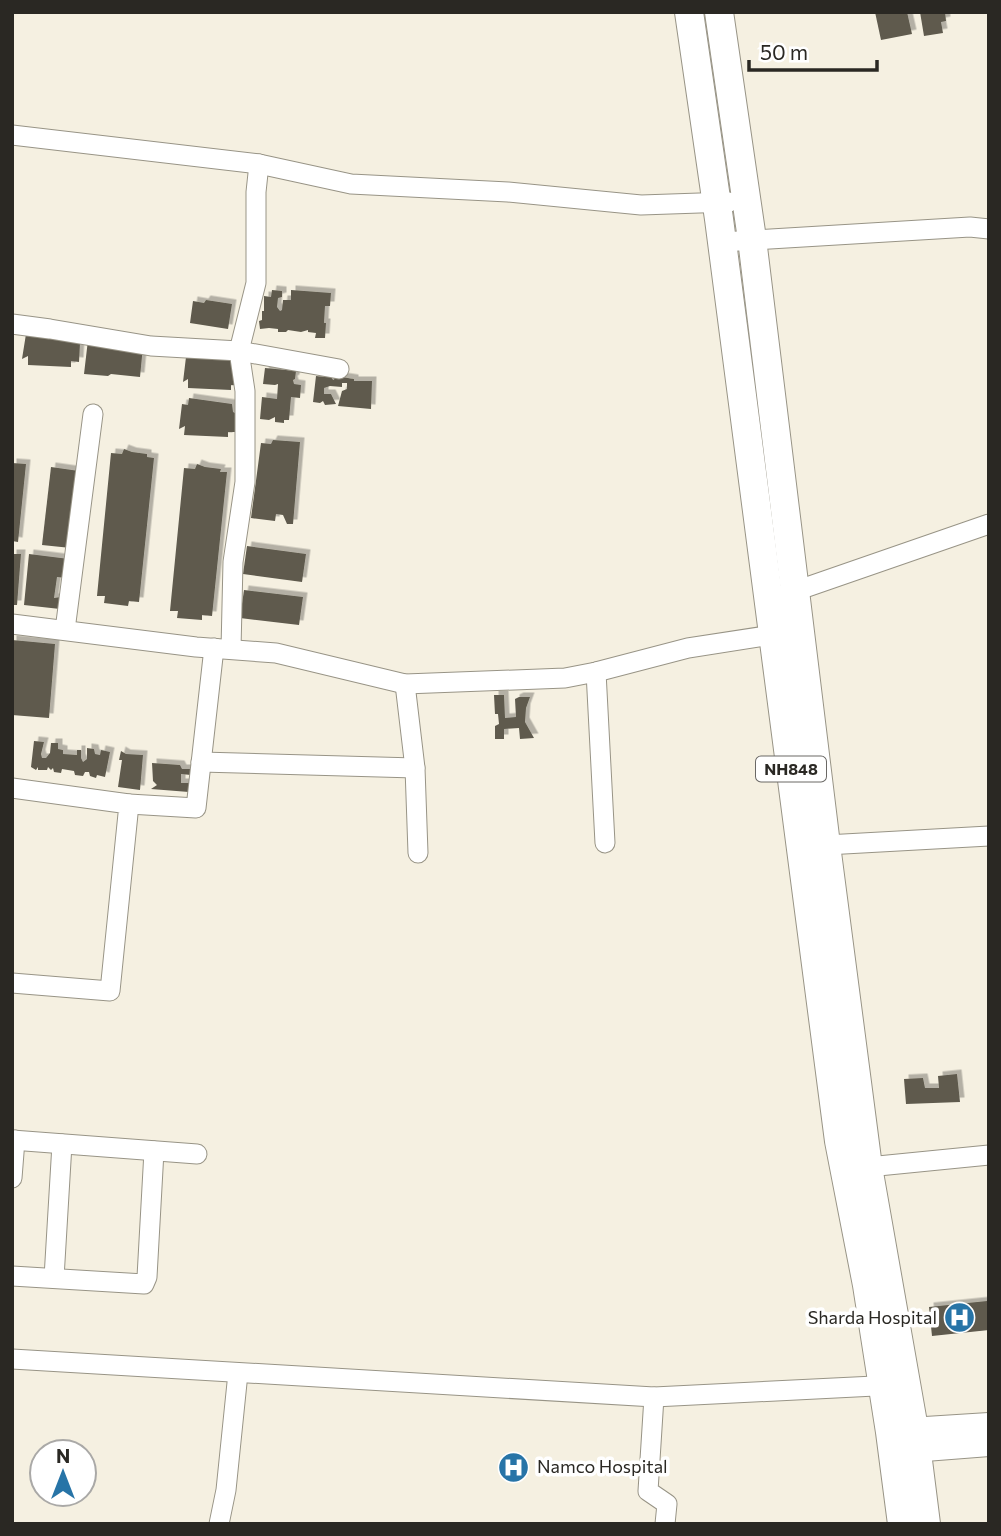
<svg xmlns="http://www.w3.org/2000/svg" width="1001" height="1536" viewBox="0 0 1001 1536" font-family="Commissioner,sans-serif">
<defs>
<filter id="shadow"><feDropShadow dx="4.5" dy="-4.5" stdDeviation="0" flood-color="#0004"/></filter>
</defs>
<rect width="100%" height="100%" fill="#f5f0e1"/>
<g fill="#5e5a4d" filter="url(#shadow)">
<path d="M 875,12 L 907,12 L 912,34 L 881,40 Z"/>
<path d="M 920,12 L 945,12 L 946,21 L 941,22 L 943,33 L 924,36 Z"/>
<path d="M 272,290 L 282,291 L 282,297 L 278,298 L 277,307 L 280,311 L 282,310 L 283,300 L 291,300 L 291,290 L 331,293 L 330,306 L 325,306 L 324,323 L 326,323 L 325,338 L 315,338 L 316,333 L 308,332 L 308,330 L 301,332 L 288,330 L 286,332 L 278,332 L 278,329 L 269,328 L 260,329 L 259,321 L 262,320 L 262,311 L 264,311 L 264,296 L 271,297 Z"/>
<path d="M 206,300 L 232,304 L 228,329 L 190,323 L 193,301 L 204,303 Z"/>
<path d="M 26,334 L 80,343 L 79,362 L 71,361 L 71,367 L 28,365 L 28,356 L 22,359 Z"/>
<path d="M 88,340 L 143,346 L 140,377 L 111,374 L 108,376 L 84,374 Z"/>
<path d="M 186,357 L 236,357 L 239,385 L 231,385 L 231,390 L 188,388 L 188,379 L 183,382 Z"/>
<path d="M 265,368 L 296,371 L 295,379 L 293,380 L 294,384 L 301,385 L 300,398 L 291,397 L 289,420 L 284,420 L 284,423 L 275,422 L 275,417 L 269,420 L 260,419 L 262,397 L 277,399 L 278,384 L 275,385 L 263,384 Z"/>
<path d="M 326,372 L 328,377 L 332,376 L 332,379 L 334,380 L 335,376 L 354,379 L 354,381 L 372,381 L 371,409 L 338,406 L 342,391 L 347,389 L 347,383 L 342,383 L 342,387 L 330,386 L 324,388 L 324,394 L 331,394 L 336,404 L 325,405 L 323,401 L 320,403 L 313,402 L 316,376 L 325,377 Z"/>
<path d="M 189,398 L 232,404 L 233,412 L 237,414 L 236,432 L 228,432 L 228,437 L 184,435 L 185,426 L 179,429 L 182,404 L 188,405 Z"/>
<path d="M 273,440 L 300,442 L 293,524 L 287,524 L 283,515 L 276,514 L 275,521 L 251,518 L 261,443 L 271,444 Z"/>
<path d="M 124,449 L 132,452 L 147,454 L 147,457 L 154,458 L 139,602 L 129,601 L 128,606 L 104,603 L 105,596 L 97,596 L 111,453 L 122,454 Z"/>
<path d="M 12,463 L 26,464 L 18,542 L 12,541 Z"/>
<path d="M 197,464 L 205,467 L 221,469 L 220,472 L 227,472 L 212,616 L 202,615 L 202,620 L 177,618 L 178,611 L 170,611 L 184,468 L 195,469 Z"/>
<path d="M 51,467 L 79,471 L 71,548 L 42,545 Z"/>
<path d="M 247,546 L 306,554 L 302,582 L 243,574 Z"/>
<path d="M 12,554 L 21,554 L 17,605 L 12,605 Z"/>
<path d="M 29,554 L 69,559 L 66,578 L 57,577 L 54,598 L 61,597 L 60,609 L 24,605 Z"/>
<path d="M 244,590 L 303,597 L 299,625 L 240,618 Z"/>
<path d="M 12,640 L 55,644 L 49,718 L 12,715 Z"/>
<path d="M 494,695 L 504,695 L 505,718 L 516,717 L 515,699 L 519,697 L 530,697 L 526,708 L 525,722 L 534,738 L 520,739 L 519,728 L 504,729 L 504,739 L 495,739 L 495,726 L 499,724 L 498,714 L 495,714 Z"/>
<path d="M 34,741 L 44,742 L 41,754 L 42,758 L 46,758 L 50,753 L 51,743 L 58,743 L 58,749 L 63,750 L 63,754 L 77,755 L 77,750 L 81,750 L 81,758 L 83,762 L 87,759 L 87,748 L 94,749 L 95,754 L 100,755 L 101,750 L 110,752 L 105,777 L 97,775 L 96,778 L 90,776 L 89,772 L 85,772 L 83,776 L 75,775 L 74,771 L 62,769 L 61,773 L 54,772 L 53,768 L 51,770 L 48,767 L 47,770 L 38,770 L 38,767 L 36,770 L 31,767 Z"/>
<path d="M 121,751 L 126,754 L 143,755 L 140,790 L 118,787 L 122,760 L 119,760 Z"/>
<path d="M 152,763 L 180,765 L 182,769 L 191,769 L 191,775 L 181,774 L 181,783 L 189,783 L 189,792 L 151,789 L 157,785 L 153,781 Z"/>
<path d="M 957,1074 L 960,1102 L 906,1104 L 904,1079 L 923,1078 L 925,1088 L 939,1088 L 938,1076 Z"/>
<path d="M 987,1301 L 989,1330 L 932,1336 L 929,1307 Z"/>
</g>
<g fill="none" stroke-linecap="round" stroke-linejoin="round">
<defs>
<g id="minor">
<path d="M 12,135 L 259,164"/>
<path d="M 722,242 L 970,227 L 989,229"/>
<path d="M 12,324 L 50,329 L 151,346 L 239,351 L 339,369"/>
<path d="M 784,595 L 989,524"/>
<path d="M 12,624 L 196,647 L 276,653 L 405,684 L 565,678 L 596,672 L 688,648 L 785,633"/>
<path d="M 65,630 L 93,414"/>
<path d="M 231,649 L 233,562 L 245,482 L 245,391 L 239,351 L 256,283 L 256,192 L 259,164 L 351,184 L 508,192 L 641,205 L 729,202"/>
<path d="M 596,672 L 605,843"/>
<path d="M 405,684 L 415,768 L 418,853"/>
<path d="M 201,762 L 415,768"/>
<path d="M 12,788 L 129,804 L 110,991 L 12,983"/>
<path d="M 129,804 L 196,808 L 214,648"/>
<path d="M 826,845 L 989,836"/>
<path d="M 12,1140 L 197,1154"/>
<path d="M 868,1167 L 989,1155"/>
<path d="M 12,1178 L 15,1140"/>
<path d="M 12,1276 L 144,1284 L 147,1277 L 154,1151"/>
<path d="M 54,1278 L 62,1144"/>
<path d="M 12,1359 L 654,1397 L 895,1385"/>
<path d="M 654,1397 L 648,1491 L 667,1504 L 665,1524"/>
<path d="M 219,1524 L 226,1490 L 238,1373"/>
</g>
<g id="major">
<path d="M 894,1431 L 989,1425"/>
<path d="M 899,1451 L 989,1444"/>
</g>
<g id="highway">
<path d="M 689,12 L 719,219 L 839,1141 L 867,1285 L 890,1432 L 902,1524"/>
<path d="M 719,12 L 752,239 L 826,845 L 868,1167 L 914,1429 L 926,1524"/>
</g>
</defs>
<use href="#minor" stroke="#989486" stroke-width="21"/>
<use href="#major" stroke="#989486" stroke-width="26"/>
<use href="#highway" stroke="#989486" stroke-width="30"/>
<use href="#minor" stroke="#fff" stroke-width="19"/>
<use href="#major" stroke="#fff" stroke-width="24"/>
<use href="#highway" stroke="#fff" stroke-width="28"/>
</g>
<defs>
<symbol id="hospital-disc" viewBox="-11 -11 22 22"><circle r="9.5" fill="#2774a7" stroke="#fff"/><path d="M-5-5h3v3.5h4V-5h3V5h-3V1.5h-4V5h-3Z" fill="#fff"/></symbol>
</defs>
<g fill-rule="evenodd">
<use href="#hospital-disc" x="942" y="1300" width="35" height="35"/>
<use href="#hospital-disc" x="496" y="1450" width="35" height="35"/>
</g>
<g text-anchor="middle" stroke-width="7" stroke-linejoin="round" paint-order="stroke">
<rect fill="#fff" stroke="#6a6865" stroke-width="2" x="756" y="756.5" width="70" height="25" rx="5"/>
<g font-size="16" font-weight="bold" fill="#2a2823">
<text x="791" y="775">NH848</text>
</g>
<g font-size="18" fill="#2a2823" stroke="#fff" text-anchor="end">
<text x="937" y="1324">Sharda Hospital</text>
<text x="537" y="1473" text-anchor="start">Namco Hospital</text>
</g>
</g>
<rect width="1001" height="1536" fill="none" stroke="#2a2823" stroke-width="28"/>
<g transform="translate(63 1473)"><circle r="33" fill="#ffffff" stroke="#aaa9a7" stroke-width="2"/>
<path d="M0-5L12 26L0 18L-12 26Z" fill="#2774a7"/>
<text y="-10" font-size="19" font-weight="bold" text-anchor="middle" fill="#2a2823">N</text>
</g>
<path d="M749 60v10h128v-10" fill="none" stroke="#2a2823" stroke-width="3.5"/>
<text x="760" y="60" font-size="21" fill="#2a2823" stroke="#ffffff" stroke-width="5" paint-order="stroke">50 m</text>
</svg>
